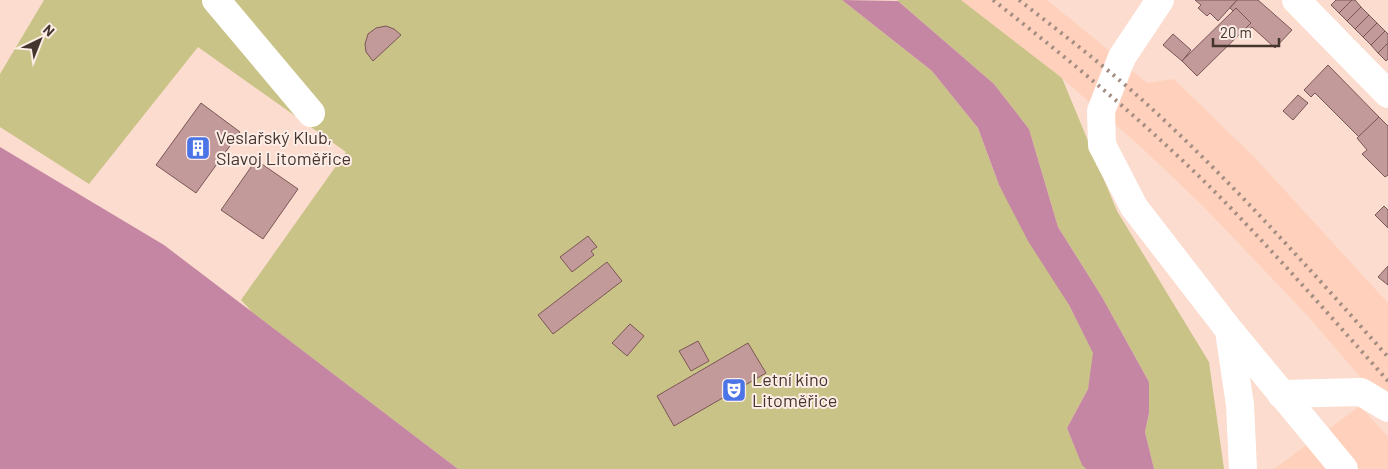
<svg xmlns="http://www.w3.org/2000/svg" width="1388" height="469" viewBox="0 0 1388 469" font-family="Barlow,sans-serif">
<rect width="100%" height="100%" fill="#fbdcce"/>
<g fill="#ffd1bc">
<path d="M 961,0 L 1047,0 L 1095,39 L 1147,83 L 1174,79 L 1255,158 L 1388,303 L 1388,409 L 1305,313 L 1204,207 L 1143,149 L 1063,79 Z"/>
<path d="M 1360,406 L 1388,437 L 1388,469 L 1274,469 Z"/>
</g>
<g fill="#cac388">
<path d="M 44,0 L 842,0 L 932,71 L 978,128 L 999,185 L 1069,305 L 1094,354 L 1088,389 L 1067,428 L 1082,464 L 1086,469 L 458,469 L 253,313 L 241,300 L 346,152 L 198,47 L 89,184 L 0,127 L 0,74 Z"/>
<path d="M 897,0 L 961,0 L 1062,78 L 1117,211 L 1209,362 L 1224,469 L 1154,469 L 1145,432 L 1149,413 L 1149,382 L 1102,297 L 1058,227 L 1029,129 L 994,84 Z"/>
</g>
<g fill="#c486a2">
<path d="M 842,0 L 898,1 L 994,84 L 1029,129 L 1058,227 L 1102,297 L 1149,382 L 1149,413 L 1145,432 L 1154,469 L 1086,469 L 1082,465 L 1067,428 L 1088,389 L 1093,353 L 1069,305 L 1028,241 L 999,185 L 978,128 L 932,71 Z"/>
<path d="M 0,147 L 164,245 L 458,469 L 0,469 Z"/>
</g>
<g fill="#c39a9a" stroke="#7b5656">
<path d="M 1195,0 L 1237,0 L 1218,21 L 1210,13 L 1207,16 L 1198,8 L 1201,5 Z"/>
<path d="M 1237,0 L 1258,0 L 1292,30 L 1275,48 L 1252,27 L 1246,33 L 1243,31 L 1251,23 L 1236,8 L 1233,11 L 1230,8 Z"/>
<path d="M 1336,0 L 1352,0 L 1339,13 L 1331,5 Z"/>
<path d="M 1352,0 L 1355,0 L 1361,7 L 1347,21 L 1339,13 Z"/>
<path d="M 1361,7 L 1369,15 L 1355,29 L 1347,21 Z"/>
<path d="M 1236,8 L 1251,23 L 1197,76 L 1182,61 Z"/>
<path d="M 1369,15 L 1377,23 L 1363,37 L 1355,29 Z"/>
<path d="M 1377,23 L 1385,31 L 1371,45 L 1363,37 Z"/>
<path d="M 386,26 L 394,29 L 401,35 L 373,61 L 366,52 L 365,44 L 368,34 L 376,28 Z"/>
<path d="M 1385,31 L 1388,34 L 1388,43 L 1378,53 L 1371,45 Z"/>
<path d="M 1173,34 L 1191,50 L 1182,61 L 1163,45 Z"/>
<path d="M 1388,43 L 1388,59 L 1386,61 L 1378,53 Z"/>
<path d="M 1328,65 L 1379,117 L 1359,137 L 1315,93 L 1311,97 L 1304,90 Z"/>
<path d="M 1298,95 L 1308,103 L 1293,120 L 1283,111 Z"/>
<path d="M 201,103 L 240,132 L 196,193 L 156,165 Z"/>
<path d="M 1379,117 L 1388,126 L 1388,175 L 1385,177 L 1362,154 L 1367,150 L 1357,138 Z"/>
<path d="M 256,160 L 298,189 L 263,239 L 221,210 Z"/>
<path d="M 1384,206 L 1388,210 L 1388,228 L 1375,215 Z"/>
<path d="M 588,236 L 597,247 L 591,251 L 594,255 L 572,272 L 560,257 Z"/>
<path d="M 607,262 L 622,281 L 553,334 L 538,315 Z"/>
<path d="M 1388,266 L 1388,285 L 1378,277 Z"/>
<path d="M 630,324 L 644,336 L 627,356 L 612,343 Z"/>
<path d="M 698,341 L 709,361 L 691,371 L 679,351 Z"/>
<path d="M 748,343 L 766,373 L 674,426 L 657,396 Z"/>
</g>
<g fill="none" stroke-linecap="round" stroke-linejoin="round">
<g stroke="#fff" stroke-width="28">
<path d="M 216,0 L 311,113"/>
<path d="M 1160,0 L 1122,57 L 1101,111 L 1102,145 L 1134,207 L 1229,330 L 1344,469"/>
<path d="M 1296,0 L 1388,94"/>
<path d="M 1229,331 L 1240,405 L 1243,469"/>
<path d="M 1281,394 L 1361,392 L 1388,408"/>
</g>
<g stroke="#a48d82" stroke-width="4" stroke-dasharray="2.5 5" stroke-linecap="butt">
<path d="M 993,0 C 1071,61 1147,124 1217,194 C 1276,254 1332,318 1388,381"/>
<path d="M 1019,0 C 1069,39 1119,77 1165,121 C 1244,195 1316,276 1388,357"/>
</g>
</g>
<defs>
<symbol id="building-square" viewBox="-11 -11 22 22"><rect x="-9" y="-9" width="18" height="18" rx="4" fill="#4b74e7" stroke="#fdede6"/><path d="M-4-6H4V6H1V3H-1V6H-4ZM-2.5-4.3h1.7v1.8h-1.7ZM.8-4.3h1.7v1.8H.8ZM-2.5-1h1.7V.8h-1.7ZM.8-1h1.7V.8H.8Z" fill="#fff"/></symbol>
<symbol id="theatre-square" viewBox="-11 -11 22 22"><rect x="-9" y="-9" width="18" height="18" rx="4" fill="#4b74e7" stroke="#fdede6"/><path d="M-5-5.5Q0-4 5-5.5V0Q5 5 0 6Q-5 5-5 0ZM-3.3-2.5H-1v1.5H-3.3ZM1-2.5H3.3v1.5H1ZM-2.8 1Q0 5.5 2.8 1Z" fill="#fff"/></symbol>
</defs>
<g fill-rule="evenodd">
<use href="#building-square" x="184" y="134" width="28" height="28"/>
<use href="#theatre-square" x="720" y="376" width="28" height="28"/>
</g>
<g text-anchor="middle" stroke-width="4" stroke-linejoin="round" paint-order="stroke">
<g font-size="18" fill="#44352e" stroke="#fdede6" text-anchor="start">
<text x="216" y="144">Veslařský Klub,<tspan x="216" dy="21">Slavoj Litoměřice</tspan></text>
<text x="752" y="386">Letní kino<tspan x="752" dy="21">Litoměřice</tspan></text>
</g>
</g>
<g transform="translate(40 40) rotate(43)" stroke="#fdede6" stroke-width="4" paint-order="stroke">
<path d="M0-4L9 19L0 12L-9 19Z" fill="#44352e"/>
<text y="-8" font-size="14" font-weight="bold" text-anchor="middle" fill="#44352e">N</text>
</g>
<path d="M1213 38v8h66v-8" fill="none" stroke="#44352e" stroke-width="2.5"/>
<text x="1220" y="38" font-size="15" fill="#44352e" stroke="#fdede6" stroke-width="4" paint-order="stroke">20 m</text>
</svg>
